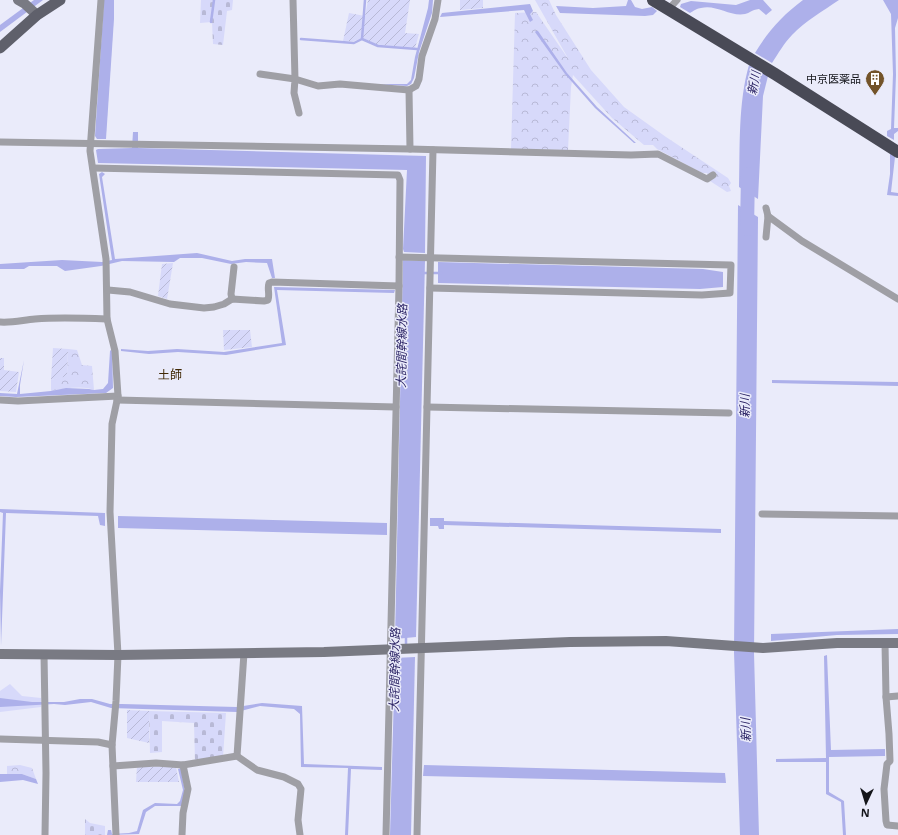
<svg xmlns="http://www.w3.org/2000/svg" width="898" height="835" viewBox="0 0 898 835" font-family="'Noto Sans','Noto Sans JP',sans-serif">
<defs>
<pattern id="forest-crowns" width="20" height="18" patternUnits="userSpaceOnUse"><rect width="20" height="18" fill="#d7d9fa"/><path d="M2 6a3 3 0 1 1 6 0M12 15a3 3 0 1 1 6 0" fill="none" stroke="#b8b9d6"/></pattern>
<pattern id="cemetery-stones" width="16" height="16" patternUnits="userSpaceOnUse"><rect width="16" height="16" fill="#d7d9fa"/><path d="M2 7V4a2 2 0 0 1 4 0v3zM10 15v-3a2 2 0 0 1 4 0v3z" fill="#b8b9d6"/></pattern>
<pattern id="garden-furrows" width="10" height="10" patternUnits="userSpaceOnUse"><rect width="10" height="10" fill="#d7d9fa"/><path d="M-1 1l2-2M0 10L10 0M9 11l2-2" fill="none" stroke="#b8b9d6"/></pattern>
</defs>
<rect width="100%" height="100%" fill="#eaebfa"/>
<path fill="#d7d9fa" d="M 10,684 L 22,696 L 41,698 L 41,707 L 0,712 L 0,691 Z"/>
<g fill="url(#forest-crowns)">
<path d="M 535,0 L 549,0 L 556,15 L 591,70 L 624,107 L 666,137 L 728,178 L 731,183 L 729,186 L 731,191 L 727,192 L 710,181 L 707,173 L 702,173 L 657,149 L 653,145 L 644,145 L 612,118 L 573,75 L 571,87 L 568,150 L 511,149 L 515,13 L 536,12 L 569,60 Z"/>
<path d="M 68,349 L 77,350 L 82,365 L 92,366 L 94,390 C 81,385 64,389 51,391 L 51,380 L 67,375 Z"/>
<path d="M 20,765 L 32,768 L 36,779 L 22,774 L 7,774 L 7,766 Z"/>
</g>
<g fill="url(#cemetery-stones)">
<path d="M 201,0 L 233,0 L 232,10 L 227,11 L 223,45 L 213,44 L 212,22 L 200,23 Z"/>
<path d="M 149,711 L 226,713 L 223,757 L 195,761 L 194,723 L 162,721 L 162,752 L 150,753 Z"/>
<path d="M 85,819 L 90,823 L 105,826 L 105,835 L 85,835 Z"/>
</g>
<g fill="url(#garden-furrows)">
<path d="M 368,0 L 410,0 L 405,33 L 419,34 L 415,48 L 378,45 L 363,38 L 354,41 L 343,41 L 349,13 L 365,16 Z"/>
<path d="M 460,0 L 483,0 L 483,8 L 460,10 Z"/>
<path d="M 173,263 L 167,299 L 158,296 L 162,264 Z"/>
<path d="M 223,330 L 250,330 L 252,347 L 224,350 Z"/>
<path d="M 53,348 L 68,349 L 67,376 L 51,380 Z"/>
<path d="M 0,358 L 4,358 L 4,370 L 19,372 L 16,392 L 0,391 Z"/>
<path d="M 127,710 L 149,711 L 149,743 L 127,738 Z"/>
<path d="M 137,766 L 176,767 L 179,782 L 136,782 Z"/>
</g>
<g fill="#adb0ea">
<path d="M 34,0 L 43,0 L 0,32 L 0,25 Z"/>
<path d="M 104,0 L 114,0 L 114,19 L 106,139 L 97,139 L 95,136 Z"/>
<path d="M 429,0 L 433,0 L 432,13 L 419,52 L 414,78 L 411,84 L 407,86 L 375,84 L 407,84 L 411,80 L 415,57 L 428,8 Z"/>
<path d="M 628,0 L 631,0 L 635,7 L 642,9 L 652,7 L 657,11 L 653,15 L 645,16 L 560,13 L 556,6 L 593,8 L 626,6 Z"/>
<path d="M 750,0 L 763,0 L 772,10 L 766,15 L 759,9 C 751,10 750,13 745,14 C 730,17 716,4 701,8 C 698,8 693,11 690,13 L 680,7 L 681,4 L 691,1 L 736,5 Z"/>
<path d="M 803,0 L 839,0 C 823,11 805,21 792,35 C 784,43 778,54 772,63 L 755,53 C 768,31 783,15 803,0 Z"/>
<path d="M 883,0 L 898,0 L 898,18 L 895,28 L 896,75 L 894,128 L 898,128 L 898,131 L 894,134 L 894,140 L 887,136 L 887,131 L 891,129 L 893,74 L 891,14 Z"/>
<path d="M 530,4 L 533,11 L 530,14 L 533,20 L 530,22 L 524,10 L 440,17 L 442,13 Z"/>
<path d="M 536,31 L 538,31 L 567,73 L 597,107 L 636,143 L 634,143 L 595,108 L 565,74 L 535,32 Z"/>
<path d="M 749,65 L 768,76 L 763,96 L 758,199 L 739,187 C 740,148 738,103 749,65 Z"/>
<path d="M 133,132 L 138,132 L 138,148 L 426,156 L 425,253 L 404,252 L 403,249 L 407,170 L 98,163 L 96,150 L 98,149 L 132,148 Z"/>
<path d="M 890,153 L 895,157 L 891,192 L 898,193 L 898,196 L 887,195 L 890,174 Z"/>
<path d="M 102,172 L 105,174 L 102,177 L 115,259 L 197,253 L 232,261 L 245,259 L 272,259 L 275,278 L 272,278 L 267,263 L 246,262 L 231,264 L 202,258 L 180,258 L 174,262 L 122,261 L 101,266 L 65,271 L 57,266 L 29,266 L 24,269 L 0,269 L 0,264 L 62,260 L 102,262 L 112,260 L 99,174 Z"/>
<path d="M 738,205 L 758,217 L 754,653 L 759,835 L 740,835 L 734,652 Z"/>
<path d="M 403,260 L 425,261 L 416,637 L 395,639 Z"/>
<path d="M 438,262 L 703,269 L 723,272 L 723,287 L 700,289 L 438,283 Z"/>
<path d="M 274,287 L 395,290 L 394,293 L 277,290 L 286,345 L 226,355 L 178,352 L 149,354 L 121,351 L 121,349 L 148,351 L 177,349 L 224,352 L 282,343 Z"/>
<path d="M 112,349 L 113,388 L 106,393 L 16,397 L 0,396 L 0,393 L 17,394 L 24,360 L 20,385 L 20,394 L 51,391 L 66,388 L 89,389 L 94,390 L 103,389 L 108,383 L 110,351 Z"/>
<path d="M 772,380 L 898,382 L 898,386 L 772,383 Z"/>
<path d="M 0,509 L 105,513 L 105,526 L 100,525 L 98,516 L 6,513 L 1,646 L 0,591 L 3,513 L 0,512 Z"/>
<path d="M 118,516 L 387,523 L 387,535 L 118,528 Z"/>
<path d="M 430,518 L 444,518 L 444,521 L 721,529 L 721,533 L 444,525 L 444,529 L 439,529 L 438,526 L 430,526 Z"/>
<path d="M 898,629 L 898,634 L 837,635 L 771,641 L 771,634 Z"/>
<path d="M 827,655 L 831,750 L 885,749 L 885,756 L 829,757 L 829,792 L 844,801 L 846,835 L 843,835 L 841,802 L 826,794 L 826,762 L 776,762 L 776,759 L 826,758 L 824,656 Z"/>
<path d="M 415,657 L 411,835 L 390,835 L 395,658 Z"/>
<path d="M 0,698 L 32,702 L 64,702 L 80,699 L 92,699 L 110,704 L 122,704 L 237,707 L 262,703 L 302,706 L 304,764 L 382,767 L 382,770 L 351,769 L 348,835 L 345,835 L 348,768 L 301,767 L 300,714 L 294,709 L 260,706 L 237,712 L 111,708 L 91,702 L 65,705 L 54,704 L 0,707 Z"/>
<path d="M 424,765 L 725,773 L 726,783 L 423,776 Z"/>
<path d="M 181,768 L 185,791 L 182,806 L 155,806 L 146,812 L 139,834 L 107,835 L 108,830 L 111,830 L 112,834 L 129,833 L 137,831 L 143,810 L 155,803 L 177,804 L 180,801 L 183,790 L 178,769 Z"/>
<path d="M 0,774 L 22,774 L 36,779 L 38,784 L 23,780 L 0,782 Z"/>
</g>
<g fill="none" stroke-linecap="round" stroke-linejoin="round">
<g stroke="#adb0ea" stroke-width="2.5">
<path d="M 211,22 L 214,0"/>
<path d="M 301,39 L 354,43 L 362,39 L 378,46 L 417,49"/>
<path d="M 362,39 L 365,0"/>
<path d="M 422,273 L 441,273"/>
<path d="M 406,647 L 406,636"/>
</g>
<path stroke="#adb0ea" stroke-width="14" d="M 747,229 L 748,174"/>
<g stroke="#9f9fa5" stroke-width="7">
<path d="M 101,0 L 90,151 L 106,259 L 107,319 L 115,351 L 118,396 L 112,424 L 110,512 L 118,655 L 116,701 L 112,745 L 116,835"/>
<path d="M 293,0 L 295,79 L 318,86 L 340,84 L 409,90 L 416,86 L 419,79 L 422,56 L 435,19 L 438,0"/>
<path d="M 668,10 L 677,0"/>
<path d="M 260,74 L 295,79 L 294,93 L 299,113"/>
<path d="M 409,90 L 410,149"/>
<path d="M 0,142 L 410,149 L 631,155 L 658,154 L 707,179 L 713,175"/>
<path d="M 93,168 L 398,175 L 400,180 L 399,286 L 272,282 L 269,283 C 267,289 270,294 268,300 L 264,301 L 232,299 L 224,304 L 214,307 L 204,308 L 170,304 L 130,292 L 108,290"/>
<path d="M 766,208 L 768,216 L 766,237"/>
<path d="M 768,216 L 802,241 L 898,299"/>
<path d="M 399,257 L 731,265 L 730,293 L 702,295 L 430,288"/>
<path d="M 232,299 L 231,294 L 234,267"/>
<path d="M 0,322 C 12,323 23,320 35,319 C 59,317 83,318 107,319"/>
<path d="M 0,400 L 18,401 L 118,396"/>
<path d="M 117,400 L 396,407"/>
<path d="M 427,407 L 729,413"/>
<path d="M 762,514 L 898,516"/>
<path d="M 885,643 L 886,697 L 889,734 L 890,761 L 887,764 L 884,789 L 886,821 L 887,825 L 898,826"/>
<path d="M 44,654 L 46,773 L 45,835"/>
<path d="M 886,697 L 898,696"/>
<path d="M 0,739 L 98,742 L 112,745"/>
<path d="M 237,756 L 244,653"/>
<path d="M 113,766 L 156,763 L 183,765 L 237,756 L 257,770 L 284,777 L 298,784 L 301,789 L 298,820 L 300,835"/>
<path d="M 182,835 L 183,813 L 188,789 L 183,765"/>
<path d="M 386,835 L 399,286"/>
<path d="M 417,835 L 433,150"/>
</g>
<g stroke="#797a83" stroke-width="10">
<path d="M 18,0 L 25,4 L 37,15"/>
<path d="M 0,654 L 118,655 L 324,652 L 570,642 L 666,641 L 763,648 L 837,643 L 898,643"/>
</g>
<path stroke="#5f606b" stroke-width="11" d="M 0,48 L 37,15 L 60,0"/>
<path stroke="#494a56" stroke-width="12" d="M 653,0 L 775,74 L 898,152"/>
</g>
<defs>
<symbol id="building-pin" viewBox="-11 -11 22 30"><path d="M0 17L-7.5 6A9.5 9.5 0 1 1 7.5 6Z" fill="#735329" stroke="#eaebfa"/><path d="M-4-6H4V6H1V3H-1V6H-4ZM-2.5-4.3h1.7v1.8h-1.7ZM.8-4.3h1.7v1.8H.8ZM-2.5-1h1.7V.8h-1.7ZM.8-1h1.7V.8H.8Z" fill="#fff"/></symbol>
</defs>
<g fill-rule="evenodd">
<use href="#building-pin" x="864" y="68" width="22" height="30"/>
</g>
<g text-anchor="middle" stroke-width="3" stroke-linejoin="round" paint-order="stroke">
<g font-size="11" fill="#14151a" stroke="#eaebfa" text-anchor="end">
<text x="861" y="83">中京医薬品</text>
</g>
<g font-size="12" font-style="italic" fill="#251d60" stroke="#eaebfa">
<text transform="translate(754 83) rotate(-79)" y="4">新川</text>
<text transform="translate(402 346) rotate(-89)" y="4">大詫間幹線水路</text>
<text transform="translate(745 406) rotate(-90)" y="4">新川</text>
<text transform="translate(395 670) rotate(-89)" y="4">大詫間幹線水路</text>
<text transform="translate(746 730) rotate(-92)" y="4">新川</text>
</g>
<g font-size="12" fill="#402804" stroke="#eaebfa">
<text x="170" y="379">土師</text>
</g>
</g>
<g transform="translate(866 803) rotate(184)" stroke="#eaebfa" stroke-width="3" paint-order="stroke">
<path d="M0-3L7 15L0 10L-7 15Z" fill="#14151a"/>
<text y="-6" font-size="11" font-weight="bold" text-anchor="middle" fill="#14151a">N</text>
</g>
</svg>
